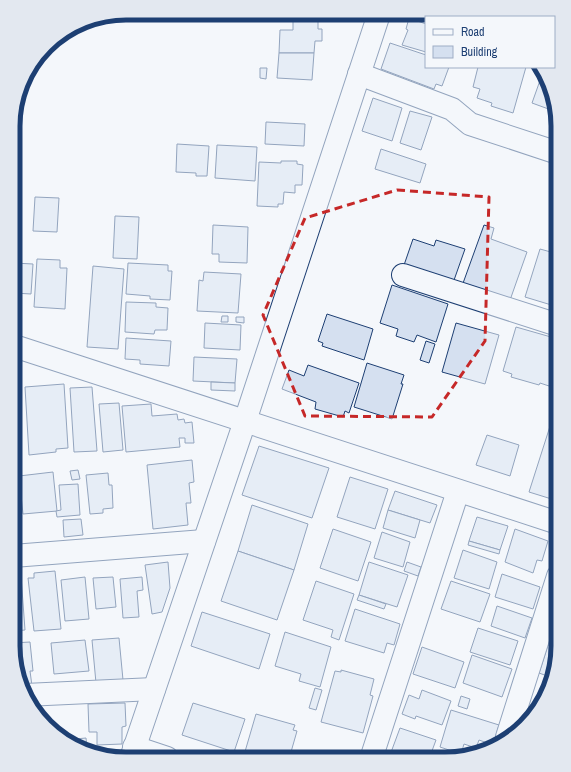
<svg xmlns="http://www.w3.org/2000/svg" width="571" height="772" viewBox="0 0 571 772" font-family="'Archivo Narrow',sans-serif">
<rect width="100%" height="100%" fill="#f4f7fb"/>
<g fill="#d5e0f0" stroke="#1d3f73">
<path d="M 275,13 L 336,14 L 335,19 L 275,15 Z"/>
<path d="M 404,14 L 460,14 L 467,17 L 426,17 L 426,22 Z"/>
<path d="M 293,18 L 318,20 L 318,29 L 322,29 L 322,41 L 315,41 L 314,53 L 279,53 L 280,30 L 293,30 Z"/>
<path d="M 409,18 L 426,24 L 426,52 L 402,45 L 408,30 L 406,29 Z"/>
<path d="M 390,43 L 426,55 L 426,67 L 449,67 L 442,86 L 436,84 L 434,89 L 381,69 Z"/>
<path d="M 279,53 L 314,53 L 312,80 L 277,78 Z"/>
<path d="M 478,67 L 526,67 L 513,113 L 491,106 L 492,103 L 477,98 L 480,89 L 473,87 Z"/>
<path d="M 260,68 L 267,68 L 266,79 L 260,78 Z"/>
<path d="M 543,72 L 546,76 L 554,111 L 532,103 Z"/>
<path d="M 373,98 L 402,108 L 392,141 L 362,131 Z"/>
<path d="M 410,111 L 432,117 L 421,150 L 400,143 Z"/>
<path d="M 266,122 L 305,124 L 304,146 L 265,144 Z"/>
<path d="M 14,129 L 17,129 L 14,179 Z"/>
<path d="M 177,144 L 209,146 L 207,176 L 196,176 L 196,173 L 176,172 Z"/>
<path d="M 217,145 L 257,147 L 255,181 L 215,178 Z"/>
<path d="M 381,149 L 426,164 L 420,183 L 375,169 Z"/>
<path d="M 281,161 L 297,161 L 297,164 L 303,165 L 302,185 L 295,185 L 295,193 L 284,192 L 283,204 L 278,204 L 278,207 L 257,206 L 259,162 L 281,163 Z"/>
<path d="M 35,197 L 59,198 L 57,232 L 33,231 Z"/>
<path d="M 115,216 L 139,217 L 137,259 L 113,258 Z"/>
<path d="M 213,225 L 248,227 L 247,263 L 219,262 L 219,254 L 212,254 Z"/>
<path d="M 484,225 L 494,228 L 491,239 L 527,252 L 509,303 L 462,286 Z"/>
<path d="M 413,239 L 434,246 L 436,240 L 465,249 L 453,283 L 403,268 Z"/>
<path d="M 540,249 L 558,254 L 558,307 L 525,297 Z"/>
<path d="M 37,259 L 60,260 L 60,268 L 67,268 L 65,309 L 34,307 Z"/>
<path d="M 14,263 L 33,264 L 31,294 L 14,293 Z"/>
<path d="M 128,263 L 168,265 L 168,271 L 172,271 L 170,300 L 150,299 L 150,296 L 126,294 Z"/>
<path d="M 93,266 L 124,269 L 118,349 L 87,347 Z"/>
<path d="M 204,272 L 241,274 L 238,313 L 197,311 L 199,280 L 203,281 Z"/>
<path d="M 392,285 L 448,304 L 436,342 L 417,335 L 414,342 L 396,336 L 398,329 L 380,323 Z"/>
<path d="M 126,302 L 156,303 L 156,307 L 168,308 L 167,330 L 155,330 L 154,334 L 125,332 Z"/>
<path d="M 327,314 L 373,329 L 364,360 L 322,346 L 323,343 L 318,341 Z"/>
<path d="M 222,316 L 228,316 L 228,322 L 221,322 Z"/>
<path d="M 236,317 L 244,317 L 244,323 L 236,322 Z"/>
<path d="M 205,323 L 241,325 L 240,350 L 204,348 Z"/>
<path d="M 456,323 L 499,335 L 485,384 L 442,372 Z"/>
<path d="M 516,327 L 558,339 L 558,356 L 549,386 L 540,383 L 539,385 L 511,377 L 512,374 L 503,371 Z"/>
<path d="M 126,338 L 171,341 L 169,366 L 140,364 L 140,360 L 125,359 Z"/>
<path d="M 426,341 L 435,344 L 429,363 L 420,360 Z"/>
<path d="M 194,357 L 237,359 L 235,383 L 193,381 Z"/>
<path d="M 367,363 L 404,375 L 401,384 L 403,384 L 392,419 L 354,407 Z"/>
<path d="M 308,365 L 359,383 L 349,413 L 345,411 L 343,417 L 315,409 L 316,402 L 282,389 L 289,370 L 304,376 Z"/>
<path d="M 211,382 L 235,383 L 235,391 L 211,390 Z"/>
<path d="M 64,384 L 68,448 L 56,449 L 56,452 L 29,455 L 25,387 Z"/>
<path d="M 92,387 L 97,451 L 74,452 L 70,388 Z"/>
<path d="M 119,403 L 123,450 L 103,452 L 99,404 Z"/>
<path d="M 151,404 L 152,416 L 177,414 L 178,420 L 184,419 L 185,423 L 192,422 L 194,443 L 185,443 L 185,438 L 179,438 L 180,447 L 126,452 L 122,406 Z"/>
<path d="M 552,420 L 558,422 L 558,501 L 529,492 Z"/>
<path d="M 487,435 L 519,445 L 510,476 L 476,465 Z"/>
<path d="M 259,446 L 329,468 L 312,518 L 242,495 Z"/>
<path d="M 192,460 L 194,482 L 189,483 L 191,503 L 186,503 L 188,525 L 153,529 L 147,465 Z"/>
<path d="M 78,470 L 80,479 L 72,480 L 70,471 Z"/>
<path d="M 53,472 L 57,511 L 23,514 L 19,476 Z"/>
<path d="M 108,473 L 109,485 L 112,485 L 113,508 L 103,509 L 103,513 L 90,514 L 86,475 Z"/>
<path d="M 13,476 L 15,476 L 21,527 L 13,528 Z"/>
<path d="M 350,477 L 388,489 L 375,529 L 337,517 Z"/>
<path d="M 78,484 L 80,515 L 57,517 L 56,511 L 61,510 L 59,485 Z"/>
<path d="M 395,491 L 437,505 L 430,523 L 388,510 Z"/>
<path d="M 252,505 L 308,524 L 294,570 L 238,551 Z"/>
<path d="M 388,510 L 420,520 L 415,538 L 383,528 Z"/>
<path d="M 477,517 L 508,526 L 500,550 L 469,541 Z"/>
<path d="M 81,519 L 83,535 L 64,537 L 63,520 Z"/>
<path d="M 333,529 L 371,542 L 358,581 L 320,568 Z"/>
<path d="M 515,529 L 548,541 L 542,561 L 537,560 L 533,573 L 505,562 Z"/>
<path d="M 382,532 L 410,542 L 403,567 L 374,558 Z"/>
<path d="M 469,541 L 500,550 L 499,554 L 468,545 Z"/>
<path d="M 463,550 L 497,562 L 489,589 L 454,578 Z"/>
<path d="M 238,551 L 294,570 L 277,620 L 221,601 Z"/>
<path d="M 168,562 L 170,588 L 162,612 L 152,614 L 145,565 Z"/>
<path d="M 369,562 L 408,575 L 397,607 L 359,595 Z"/>
<path d="M 407,562 L 421,567 L 418,576 L 404,571 Z"/>
<path d="M 55,571 L 61,629 L 34,631 L 28,578 L 34,578 L 34,573 Z"/>
<path d="M 502,574 L 540,587 L 533,609 L 495,597 Z"/>
<path d="M 21,576 L 25,630 L 13,631 L 13,577 Z"/>
<path d="M 85,577 L 89,619 L 65,621 L 61,580 Z"/>
<path d="M 113,577 L 116,607 L 96,609 L 93,578 Z"/>
<path d="M 142,577 L 143,590 L 137,591 L 139,617 L 123,618 L 120,579 Z"/>
<path d="M 316,581 L 354,594 L 339,640 L 331,637 L 333,630 L 303,620 Z"/>
<path d="M 451,581 L 490,594 L 480,622 L 441,609 Z"/>
<path d="M 359,595 L 386,604 L 384,609 L 357,600 Z"/>
<path d="M 497,606 L 532,618 L 525,638 L 491,626 Z"/>
<path d="M 355,609 L 400,624 L 394,645 L 387,643 L 384,653 L 345,641 Z"/>
<path d="M 202,612 L 270,634 L 259,669 L 191,646 Z"/>
<path d="M 558,619 L 558,638 L 552,636 Z"/>
<path d="M 478,628 L 518,641 L 510,665 L 470,652 Z"/>
<path d="M 285,632 L 331,647 L 320,687 L 299,681 L 301,674 L 275,666 Z"/>
<path d="M 119,638 L 123,680 L 96,683 L 92,640 Z"/>
<path d="M 85,640 L 89,671 L 54,674 L 51,643 Z"/>
<path d="M 30,642 L 33,671 L 30,671 L 32,686 L 23,687 L 13,643 Z"/>
<path d="M 548,645 L 558,648 L 550,677 L 539,673 Z"/>
<path d="M 422,647 L 464,662 L 455,688 L 413,674 Z"/>
<path d="M 472,655 L 512,669 L 502,697 L 463,683 Z"/>
<path d="M 341,670 L 374,679 L 370,695 L 373,696 L 363,733 L 321,722 L 335,671 L 341,672 Z"/>
<path d="M 315,688 L 322,690 L 316,710 L 309,708 Z"/>
<path d="M 422,690 L 451,701 L 442,725 L 416,716 L 415,719 L 402,714 L 409,695 L 419,699 Z"/>
<path d="M 461,696 L 470,699 L 467,709 L 458,706 Z"/>
<path d="M 125,703 L 126,726 L 122,727 L 122,744 L 97,745 L 97,732 L 89,732 L 88,704 Z"/>
<path d="M 193,703 L 245,719 L 234,752 L 182,735 Z"/>
<path d="M 451,710 L 499,725 L 493,745 L 479,740 L 476,748 L 464,744 L 461,754 L 440,747 Z"/>
<path d="M 256,714 L 295,725 L 293,730 L 297,731 L 289,759 L 256,758 L 244,755 Z"/>
<path d="M 400,728 L 436,740 L 429,759 L 402,759 L 390,755 Z"/>
<path d="M 86,738 L 87,749 L 64,740 Z"/>
<path d="M 447,751 L 459,756 L 444,759 Z"/>
</g>
<g fill="none" stroke-linecap="round" stroke-linejoin="round">
<defs>
<g id="street">
<path d="M 359,74 L 452,109 L 470,124 L 558,153"/>
<path d="M 403,275 L 558,325"/>
<path d="M 14,346 L 558,523"/>
<path d="M 13,556 L 204,541"/>
<path d="M 25,695 L 154,689"/>
<path d="M 507,737 L 558,576"/>
<path d="M 134,747 L 167,758"/>
<path d="M 131,758 L 245,421 L 379,14"/>
<path d="M 371,759 L 458,491"/>
</g>
</defs>
<use href="#street" stroke="#1d3f73" stroke-width="24"/>
<use href="#street" stroke="#f4f7fb" stroke-width="22"/>
</g>
<path d="M0 0H571V772H0ZM 397,190 L 489,197 L 485,341 L 432,417 L 305,416 L 263,315 L 305,218 Z" fill="#f4f7fb" fill-opacity=".55" fill-rule="evenodd"/>
<path fill="none" stroke="#c62828" stroke-width="3" stroke-dasharray="8 5" stroke-linejoin="round" d="M 397,190 L 489,197 L 485,341 L 432,417 L 305,416 L 263,315 L 305,218 Z"/>
<path d="M0 0H571V772H0ZM126 20H445A106 106 0 0 1 551 126V646A106 106 0 0 1 445 752H126A106 106 0 0 1 20 646V126A106 106 0 0 1 126 20Z" fill="#e3e8f0" fill-rule="evenodd"/>
<path fill="none" stroke="#1d3f73" stroke-width="5" d="M126 20H445A106 106 0 0 1 551 126V646A106 106 0 0 1 445 752H126A106 106 0 0 1 20 646V126A106 106 0 0 1 126 20Z"/>
<rect x="425" y="16" width="130" height="52" fill="#f4f7fb" stroke="#9eadc5"/>
<rect x="433" y="29" width="20" height="6" fill="#f4f7fb" stroke="#9eadc5"/>
<text x="461" y="36" font-size="12" fill="#1d3f73">Road</text>
<rect x="433" y="46" width="20" height="12" fill="#d5e0f0" stroke="#9eadc5"/>
<text x="461" y="56" font-size="12" fill="#1d3f73">Building</text>
</svg>
